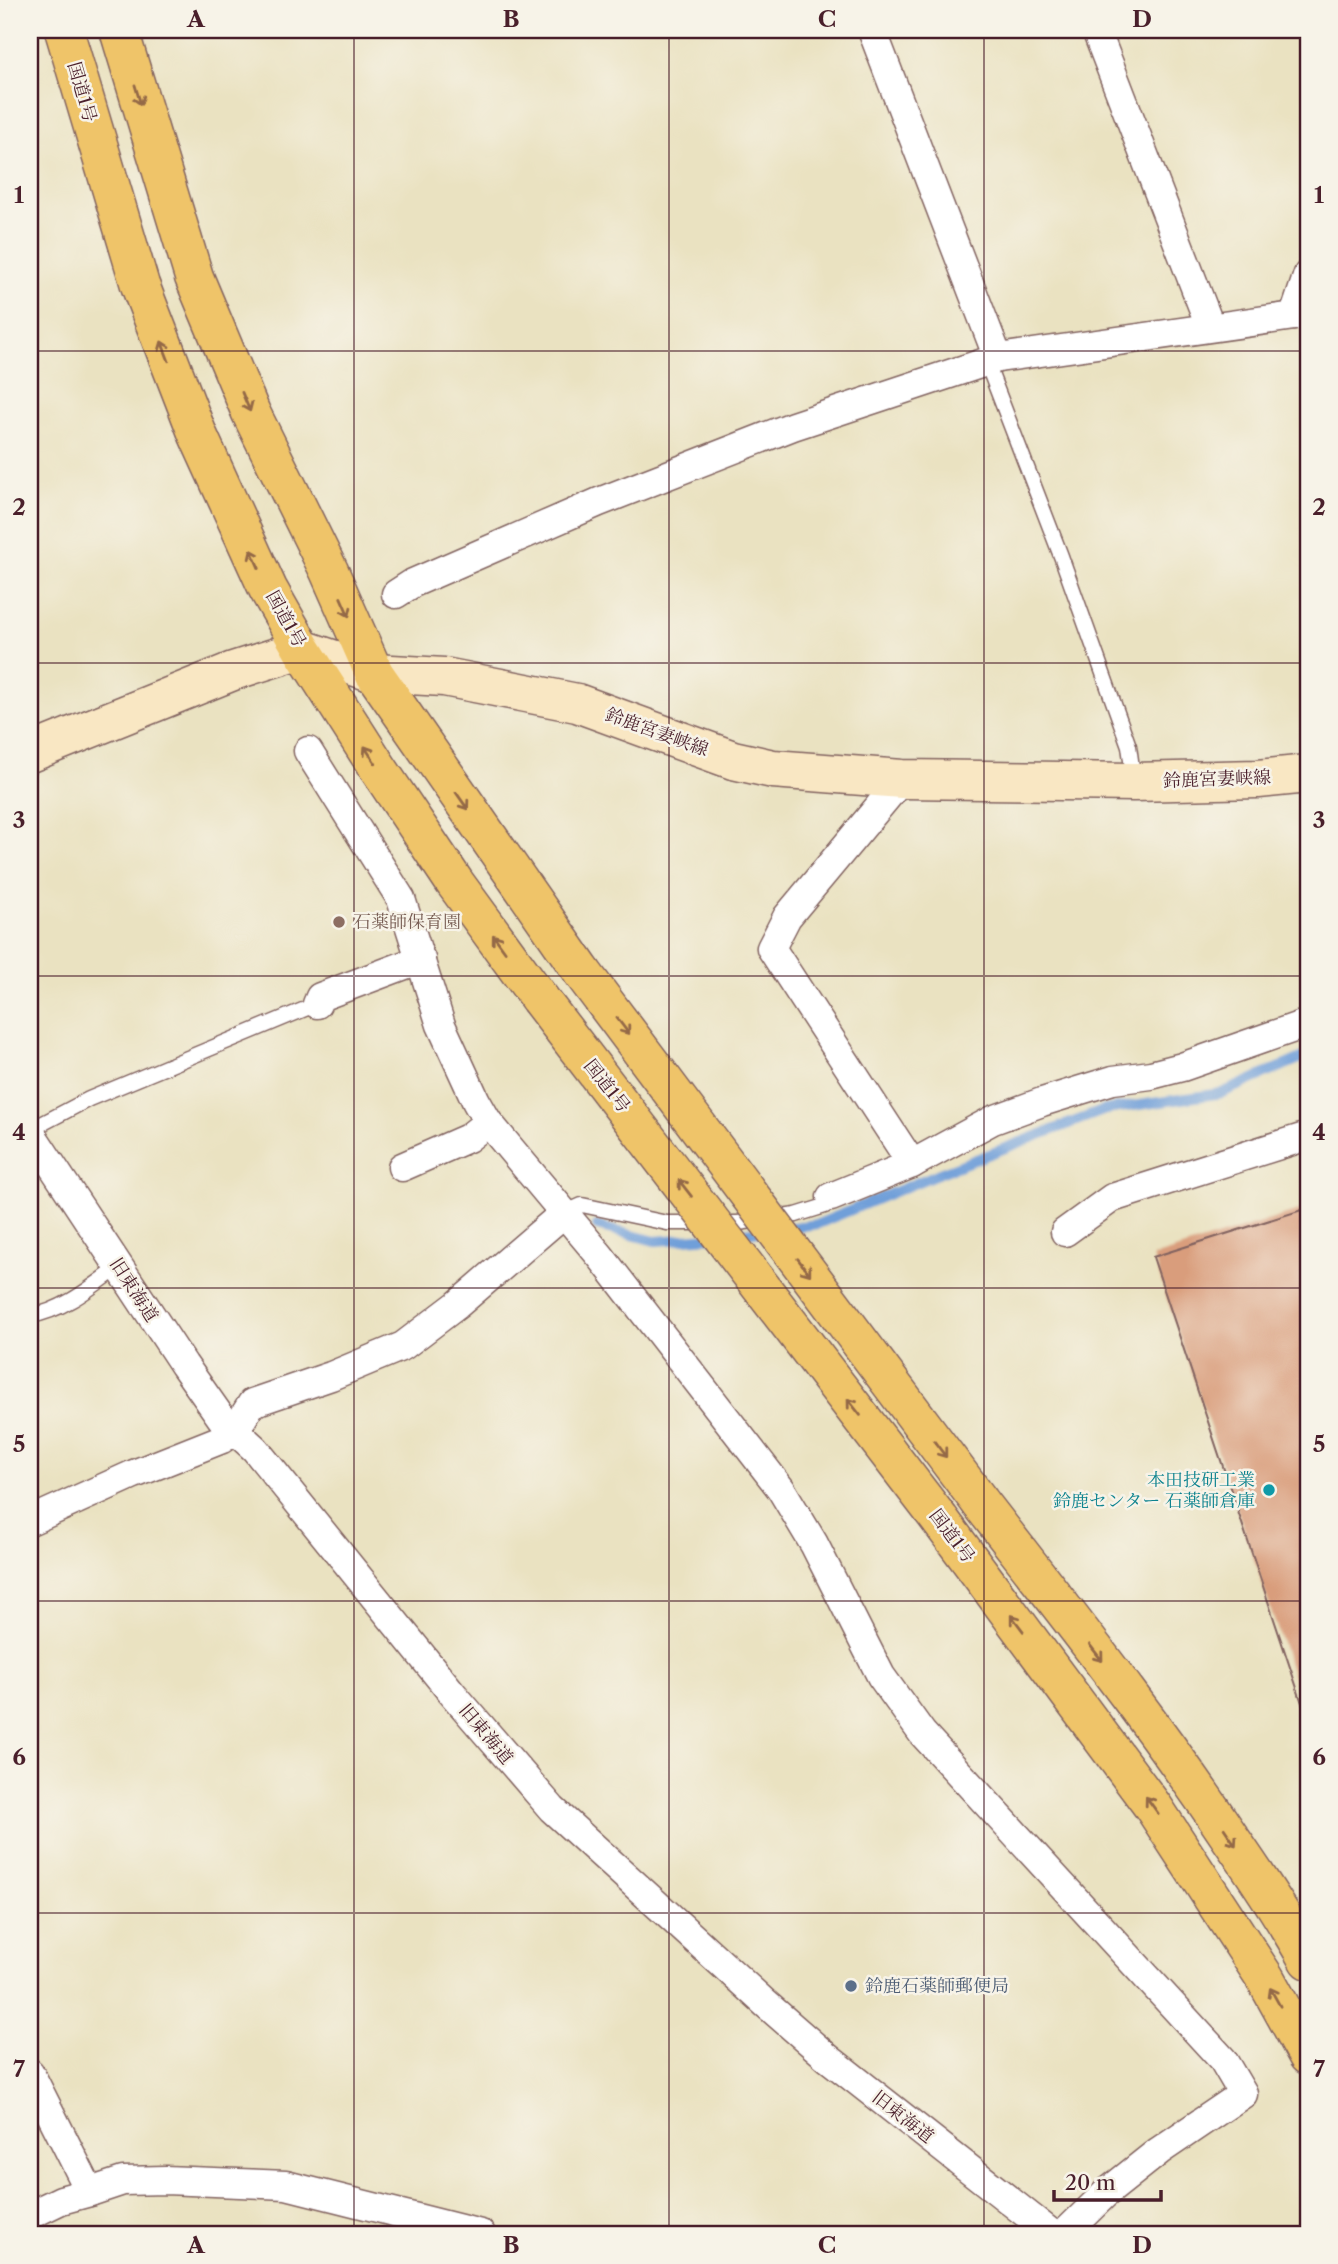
<svg xmlns="http://www.w3.org/2000/svg" width="1338" height="2264" viewBox="0 0 1338 2264" font-family="'Libre Caslon Text','Noto Serif JP',serif">
<rect width="100%" height="100%" fill="#f7f3e8"/>
<filter id="ink" filterUnits="userSpaceOnUse"><feTurbulence type="fractalNoise" baseFrequency=".0143" numOctaves="2"/><feDisplacementMap in="SourceGraphic" scale="14" xChannelSelector="R" yChannelSelector="G"/><feConvolveMatrix kernelMatrix="1 2 1 2 8 2 1 2 1" color-interpolation-filters="sRGB"/></filter>
<filter id="wash" filterUnits="userSpaceOnUse"><feTurbulence type="fractalNoise" baseFrequency=".00686" numOctaves="4" result="noise"/><feDisplacementMap in="SourceGraphic" scale="28" xChannelSelector="R" yChannelSelector="G"/><feGaussianBlur stdDeviation="1.57" result="paint"/><feColorMatrix in="noise" values="0 0 0 0 0 0 0 0 0 0 0 0 0 0 0 0 0 1.4 0 .05"/><feComposite in="paint" operator="in"/></filter>
<g filter="url(#wash)">
<rect width="100%" height="100%" fill="#eae2c1"/>
<g fill="none" stroke-linecap="round" stroke-linejoin="round">
<g stroke="#6f9fd9" stroke-width="10">
<path d="M 597,1226 L 655,1241 L 711,1237"/>
<path d="M 786,1228 L 818,1224 L 937,1174 L 1105,1110 L 1222,1093 L 1308,1055"/>
<path d="M 731,1235 L 767,1230"/>
</g>
</g>
<g id="blocks">
<path fill="#d99d7b" d="M 1308,1208 L 1308,1721 L 1153,1257 Z"/>
</g>
</g>
<g filter="url(#ink)">
<use href="#blocks" fill-opacity="0" stroke="#826360" stroke-width="2"/>
<g fill="none" stroke-linecap="round" stroke-linejoin="round">
<defs>
<g id="service">
<path d="M 986,361 L 1061,556 L 1129,746 L 1134,782"/>
<path d="M 30,1130 L 89,1099 L 317,1004"/>
<path d="M 564,1213 L 582,1205 L 667,1223 L 738,1223 L 796,1215 L 825,1206 L 831,1197"/>
<path d="M 30,1316 C 63,1311 93,1286 119,1267"/>
</g>
<g id="minor">
<path d="M 872,30 L 998,358"/>
<path d="M 1096,30 L 1210,326"/>
<path d="M 1294,316 L 1308,274"/>
<path d="M 396,594 L 413,583 L 599,502 L 793,426 L 998,358 L 1308,314"/>
<path d="M 308,751 L 401,899 L 441,1025 L 476,1101 L 488,1122 L 601,1257 L 781,1489 L 814,1544 L 881,1676 L 922,1733 L 1223,2060 L 1243,2094 L 1159,2151 L 1105,2194 L 1064,2234"/>
<path d="M 902,779 L 787,917 L 771,948 L 912,1164"/>
<path d="M 317,1004 L 320,997 L 421,959"/>
<path d="M 30,1132 L 184,1365 L 222,1419 L 255,1449 L 452,1693 L 552,1809 L 766,2004 L 828,2058 L 1052,2234"/>
<path d="M 402,1167 L 468,1138 L 488,1122"/>
<path d="M 831,1197 L 912,1164 L 993,1120 L 1042,1102 L 1113,1080 L 1151,1075 L 1182,1067 L 1308,1023"/>
<path d="M 1065,1232 L 1112,1198 L 1308,1136"/>
<path d="M 30,1521 L 134,1474 L 222,1439 L 236,1429 L 252,1403 L 331,1376 L 403,1346 L 457,1305 L 564,1213"/>
<path d="M 30,2073 L 90,2192 L 123,2181 L 165,2180 L 286,2185 L 481,2234"/>
<path d="M 30,2215 L 61,2200 L 90,2192"/>
</g>
<path id="secondary" d="M 30,753 L 233,671 L 302,649 L 374,673 L 444,677 L 577,703 L 733,760 L 773,769 L 902,779 L 1134,782 L 1258,779 L 1308,774"/>
<g id="trunk">
<path d="M 64,30 L 140,285 L 198,435 L 268,589 L 302,649 L 378,768 L 455,883 L 539,998"/>
<path d="M 119,30 L 194,277 L 251,413 L 329,571 L 374,673 L 582,972"/>
<path d="M 980,1502 C 1066,1613 1153,1722 1231,1839 C 1258,1878 1285,1918 1308,1960"/>
<path d="M 940,1520 L 1154,1808 L 1265,1978 L 1308,2056"/>
</g>
</defs>
<use href="#service" stroke="#826360" stroke-width="17"/>
<use href="#minor" stroke="#826360" stroke-width="31"/>
<use href="#secondary" stroke="#826360" stroke-width="41"/>
<use href="#trunk" stroke="#826360" stroke-width="41"/>
<use href="#service" stroke="#fff" stroke-width="14"/>
<use href="#minor" stroke="#fff" stroke-width="28"/>
<use href="#secondary" stroke="#f9e7c3" stroke-width="38"/>
<use href="#trunk" stroke="#efc469" stroke-width="38"/>
<defs>
<g id="trunk-bridge">
<path d="M 582,972 L 980,1502"/>
<path d="M 539,998 L 940,1520"/>
</g>
</defs>
<use href="#trunk-bridge" stroke="#826360" stroke-width="41" stroke-linecap="butt"/>
<use href="#trunk-bridge" stroke="#efc469" stroke-width="38"/>
</g>
<defs><path id="oneway-shaft" d="M-6 0H5M1.5-3L5.5 0L1.5 3" fill="none" stroke-width="1.6" stroke-linecap="round" stroke-linejoin="round" transform="scale(1.75)"/></defs>
<g stroke="#946947">
<use href="#oneway-shaft" transform="translate(138 95) rotate(73)"/>
<use href="#oneway-shaft" transform="translate(165 351) rotate(-111)"/>
<use href="#oneway-shaft" transform="translate(246 402) rotate(67)"/>
<use href="#oneway-shaft" transform="translate(255 559) rotate(-114)"/>
<use href="#oneway-shaft" transform="translate(345 607) rotate(66)"/>
<use href="#oneway-shaft" transform="translate(370 755) rotate(-123)"/>
<use href="#oneway-shaft" transform="translate(462 801) rotate(55)"/>
<use href="#oneway-shaft" transform="translate(499 943) rotate(-126)"/>
<use href="#oneway-shaft" transform="translate(623 1026) rotate(53)"/>
<use href="#oneway-shaft" transform="translate(685 1188) rotate(-128)"/>
<use href="#oneway-shaft" transform="translate(804 1267) rotate(53)"/>
<use href="#oneway-shaft" transform="translate(854 1407) rotate(-128)"/>
<use href="#oneway-shaft" transform="translate(940 1449) rotate(53)"/>
<use href="#oneway-shaft" transform="translate(1017 1623) rotate(-127)"/>
<use href="#oneway-shaft" transform="translate(1096 1653) rotate(52)"/>
<use href="#oneway-shaft" transform="translate(1152 1805) rotate(-126)"/>
<use href="#oneway-shaft" transform="translate(1230 1837) rotate(56)"/>
<use href="#oneway-shaft" transform="translate(1275 1997) rotate(-119)"/>
</g>
</g>
<path fill="none" stroke="#4a1f2b" stroke-width="2" stroke-opacity="0.55" d="M 354,30 L 354,2234M 669,30 L 669,2234M 984,30 L 984,2234M 30,351 L 1308,351M 30,663 L 1308,663M 30,976 L 1308,976M 30,1288 L 1308,1288M 30,1601 L 1308,1601M 30,1913 L 1308,1913"/>
<circle fill="#8d6e63" stroke="#f7f3e8" stroke-width="2.5" cx="339" cy="922" r="7"/>
<circle fill="#0f9aa8" stroke="#f7f3e8" stroke-width="2.5" cx="1269" cy="1490" r="7"/>
<circle fill="#5c6f8a" stroke="#f7f3e8" stroke-width="2.5" cx="851" cy="1986" r="7"/>
<g text-anchor="middle" stroke-width="5" stroke-linejoin="round" paint-order="stroke">
<g font-size="18" fill="#4a1f2b" stroke="#f7f3e8">
<text transform="translate(82 92) rotate(74)" y="6">国道1号</text>
<text transform="translate(286 619) rotate(61)" y="6">国道1号</text>
<text transform="translate(657 732) rotate(20)" y="6">鈴鹿宮妻峡線</text>
<text transform="translate(1217 779) rotate(-2)" y="6">鈴鹿宮妻峡線</text>
<text transform="translate(607 1086) rotate(52)" y="6">国道1号</text>
<text transform="translate(134 1290) rotate(57)" y="6">旧東海道</text>
<text transform="translate(952 1536) rotate(53)" y="6">国道1号</text>
<text transform="translate(486 1734) rotate(50)" y="6">旧東海道</text>
<text transform="translate(903 2117) rotate(38)" y="6">旧東海道</text>
</g>
<g font-size="18" fill="#785e54" stroke="#f7f3e8" text-anchor="start">
<text x="353" y="928">石薬師保育園</text>
</g>
<g font-size="18" fill="#0d838f" stroke="#f7f3e8" text-anchor="end">
<text x="1255" y="1486">本田技研工業<tspan x="1255" dy="21">鈴鹿センター 石薬師倉庫</tspan></text>
</g>
<g font-size="18" fill="#4e5e75" stroke="#f7f3e8" text-anchor="start">
<text x="865" y="1992">鈴鹿石薬師郵便局</text>
</g>
</g>
<rect width="1338" height="2264" fill="none" stroke="#f7f3e8" stroke-width="77"/>
<path d="M1054 2190v10h107v-10" fill="none" stroke="#4a1f2b" stroke-width="3.5"/>
<text x="1065" y="2190" font-size="21" fill="#4a1f2b" stroke="#f7f3e8" stroke-width="5" paint-order="stroke">20 m</text>
<rect x="38" y="38" width="1262" height="2188" fill="none" stroke="#4a1f2b" stroke-width="2.5"/>
<g font-size="23" text-anchor="middle" font-weight="bold" fill="#4a1f2b">
<text x="196" y="27">A</text>
<text x="511" y="27">B</text>
<text x="827" y="27">C</text>
<text x="1142" y="27">D</text>
<text x="19" y="203">1</text>
<text x="1319" y="203">1</text>
<text x="19" y="515">2</text>
<text x="1319" y="515">2</text>
<text x="19" y="828">3</text>
<text x="1319" y="828">3</text>
<text x="19" y="1140">4</text>
<text x="1319" y="1140">4</text>
<text x="19" y="1452">5</text>
<text x="1319" y="1452">5</text>
<text x="19" y="1765">6</text>
<text x="1319" y="1765">6</text>
<text x="19" y="2077">7</text>
<text x="1319" y="2077">7</text>
<text x="196" y="2253">A</text>
<text x="511" y="2253">B</text>
<text x="827" y="2253">C</text>
<text x="1142" y="2253">D</text>
</g>
</svg>
